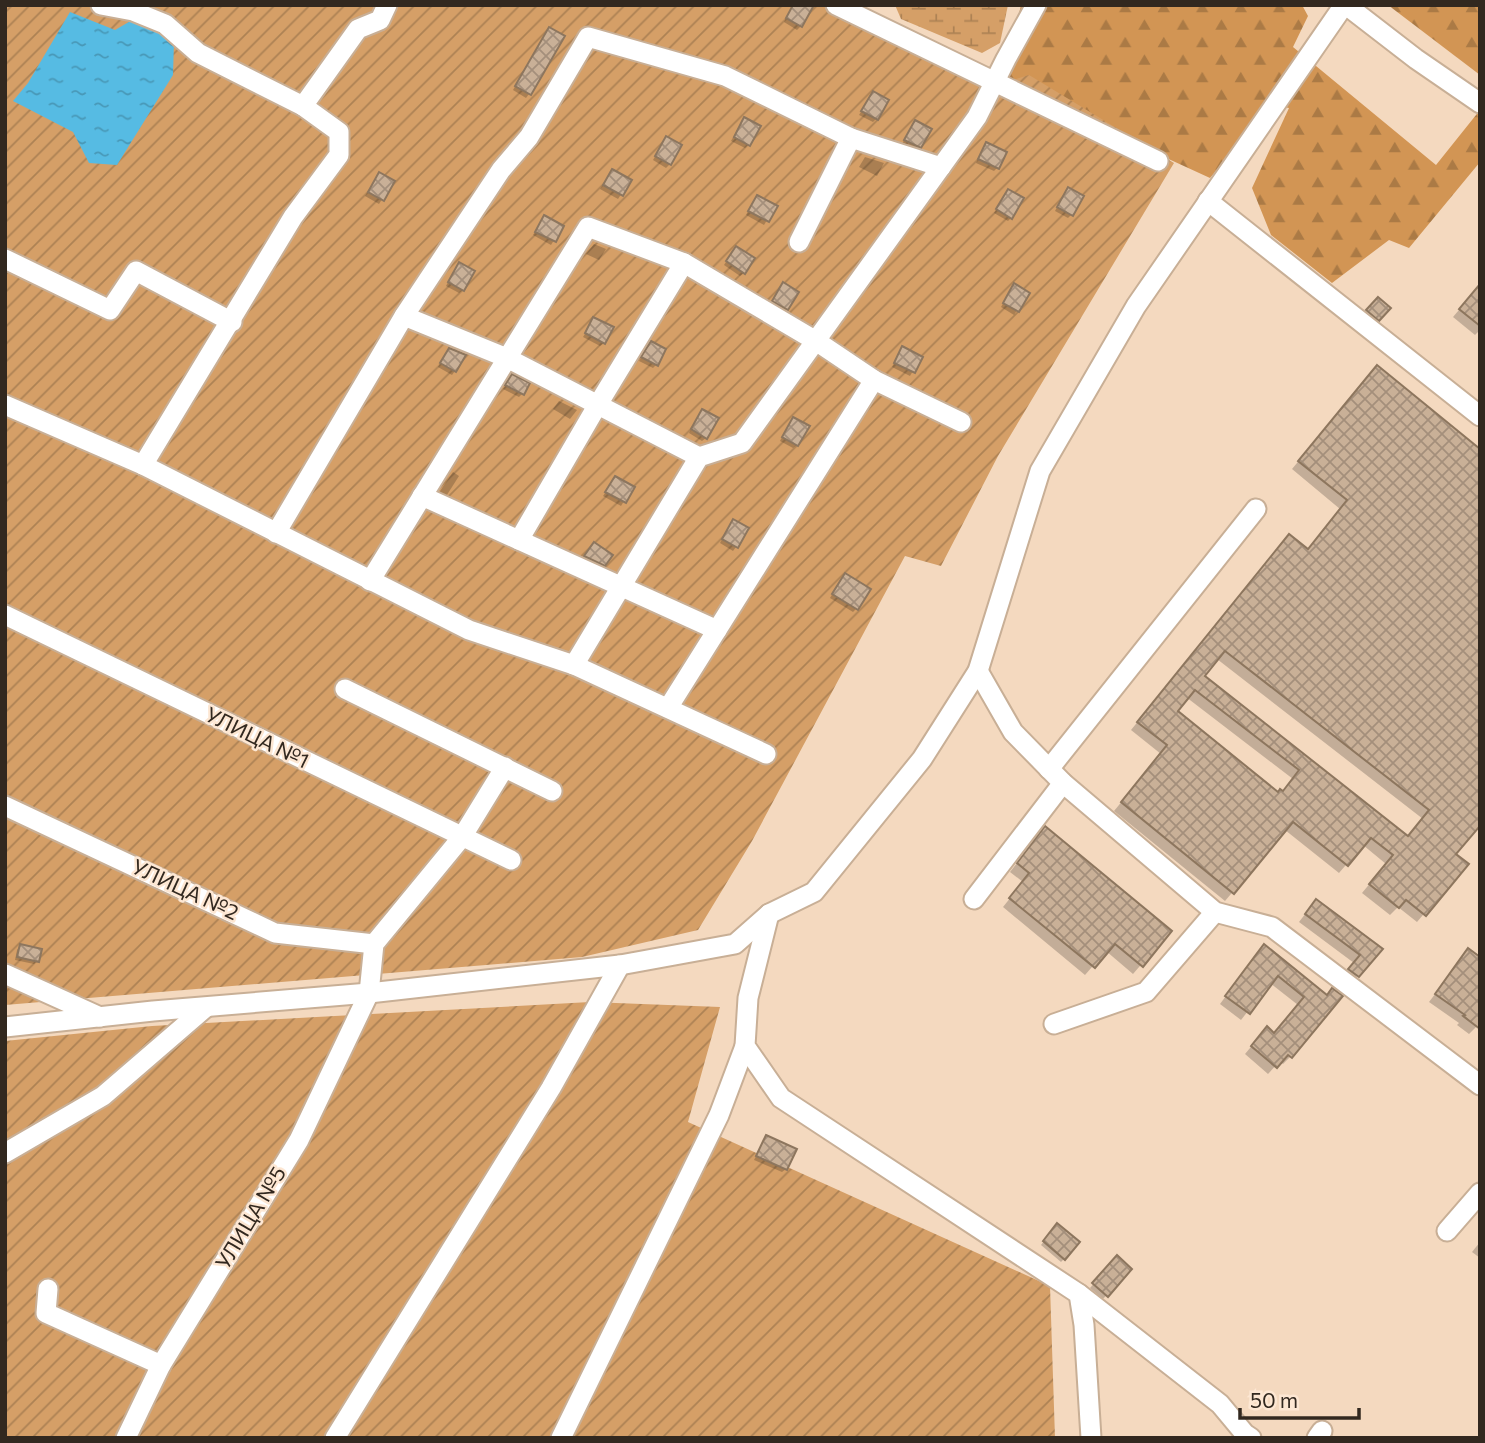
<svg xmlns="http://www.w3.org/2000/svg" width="1485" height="1443" viewBox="0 0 1485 1443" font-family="Commissioner,sans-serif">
<defs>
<pattern id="forest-firs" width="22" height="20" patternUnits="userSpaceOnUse" patternTransform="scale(1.75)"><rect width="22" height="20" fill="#d29554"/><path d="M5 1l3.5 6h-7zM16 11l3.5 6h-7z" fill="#ab7a45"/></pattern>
<pattern id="wetland-marsh" width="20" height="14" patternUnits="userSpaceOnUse" patternTransform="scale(1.75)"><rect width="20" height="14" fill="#d59f67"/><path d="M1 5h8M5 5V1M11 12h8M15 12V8" fill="none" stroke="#ad8254"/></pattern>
<pattern id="garden-furrows" width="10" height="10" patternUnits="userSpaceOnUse" patternTransform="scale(1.75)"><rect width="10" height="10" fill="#d59f67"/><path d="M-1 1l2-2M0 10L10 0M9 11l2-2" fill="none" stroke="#ad8254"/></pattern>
<pattern id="water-ripples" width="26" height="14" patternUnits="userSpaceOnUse" patternTransform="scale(1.75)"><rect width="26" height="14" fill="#56bbe3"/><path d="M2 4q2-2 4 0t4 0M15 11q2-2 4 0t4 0" fill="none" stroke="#4898b7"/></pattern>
<pattern id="building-cross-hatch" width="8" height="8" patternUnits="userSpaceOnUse" patternTransform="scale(1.75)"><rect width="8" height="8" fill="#c9b097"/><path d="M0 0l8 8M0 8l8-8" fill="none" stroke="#a48f7b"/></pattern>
</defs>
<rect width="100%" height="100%" fill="#f4d9bf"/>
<g fill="url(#forest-firs)">
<path d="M 1021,5 L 1302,5 L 1308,16 L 1293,47 L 1436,165 L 1480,110 L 1480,162 L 1409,248 L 1389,240 L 1332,283 L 1271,235 L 1252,188 L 1289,108 L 1272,105 L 1210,178 L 1003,83 Z"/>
<path d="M 1388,5 L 1480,5 L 1480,75 Z"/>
</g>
<path fill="url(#wetland-marsh)" d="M 895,5 L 1008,5 L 1000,43 L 982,53 L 901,19 Z"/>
<g fill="url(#garden-furrows)">
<path d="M 5,5 L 844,5 L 1003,83 L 1029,75 L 1174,163 L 998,456 L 941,566 L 905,556 L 752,841 L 698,930 L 582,957 L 5,1005 Z"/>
<path d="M 590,1002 L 720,1007 L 688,1122 L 1050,1286 L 1055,1438 L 5,1438 L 5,1041 L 152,1026 Z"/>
</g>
<path fill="url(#water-ripples)" d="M 70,12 L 115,30 L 134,19 L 174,41 L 173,75 L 117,165 L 89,163 L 73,132 L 13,101 L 28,83 Z"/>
<g fill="#0003" fill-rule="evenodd">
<path d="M 793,5 L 801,26 L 797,30 L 784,22 Z"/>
<path d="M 549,29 L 529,94 L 526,98 L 513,90 Z"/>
<path d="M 873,93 L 876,119 L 873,122 L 859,115 Z"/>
<path d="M 741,123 L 748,145 L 745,148 L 731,141 Z"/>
<path d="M 912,125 L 919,147 L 916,150 L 902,144 Z"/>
<path d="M 666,138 L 670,164 L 666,168 L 653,160 Z"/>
<path d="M 986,144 L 997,168 L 994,171 L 976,163 Z"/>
<path d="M 865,157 L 884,163 L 877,176 L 859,167 Z"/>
<path d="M 612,171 L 630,181 L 618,199 L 600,189 Z"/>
<path d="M 376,178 L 393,182 L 379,204 L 365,196 Z"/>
<path d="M 1065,192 L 1071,215 L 1068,218 L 1055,211 Z"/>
<path d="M 1005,195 L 1011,218 L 1008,221 L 994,213 Z"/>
<path d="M 754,200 L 775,207 L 764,225 L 746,215 Z"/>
<path d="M 544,217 L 562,227 L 551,245 L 533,235 Z"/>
<path d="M 594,244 L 606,249 L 599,260 L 586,254 Z"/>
<path d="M 733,251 L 744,273 L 740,276 L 724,265 Z"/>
<path d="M 456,267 L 463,290 L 459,293 L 446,286 Z"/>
<path d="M 783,284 L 787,309 L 783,313 L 770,305 Z"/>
<path d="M 1480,285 L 1480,330 L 1475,335 L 1453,317 Z"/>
<path d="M 1011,289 L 1028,293 L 1014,315 L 1001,307 Z"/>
<path d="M 1378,299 L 1388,308 L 1375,323 L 1364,314 Z"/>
<path d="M 594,319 L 604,343 L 600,346 L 583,337 Z"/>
<path d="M 648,347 L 656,365 L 653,368 L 639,361 Z"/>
<path d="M 903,348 L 921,357 L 910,376 L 892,367 Z"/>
<path d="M 446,353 L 455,371 L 452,375 L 438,367 Z"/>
<path d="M 1370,375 L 1454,854 L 1466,864 L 1417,922 L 1398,907 L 1390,915 L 1362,893 L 1386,864 L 1363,845 L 1339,873 L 1285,830 L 1225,901 L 1114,811 L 1161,754 L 1131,730 L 1281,544 L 1307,551 L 1340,509 L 1292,469 ZM 1217,659 L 1423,819 L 1407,838 L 1203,677 ZM 1186,697 L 1293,779 L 1282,793 L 1277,794 L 1175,711 Z"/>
<path d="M 509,380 L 522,394 L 519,397 L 503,389 Z"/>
<path d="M 559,401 L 577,410 L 570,419 L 553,409 Z"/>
<path d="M 699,415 L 706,438 L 702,441 L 689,433 Z"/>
<path d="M 790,422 L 797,445 L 793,448 L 780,441 Z"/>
<path d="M 453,472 L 459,476 L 445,498 L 438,494 Z"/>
<path d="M 615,478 L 632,488 L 621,506 L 603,496 Z"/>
<path d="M 730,525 L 736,547 L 733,551 L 720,543 Z"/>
<path d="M 591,548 L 604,565 L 600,568 L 582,560 Z"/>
<path d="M 841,579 L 857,608 L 853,612 L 830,598 Z"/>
<path d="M 1038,836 L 1170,931 L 1133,974 L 1106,951 L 1085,975 L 1003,907 L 1023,882 L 1010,872 Z"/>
<path d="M 1309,909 L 1381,949 L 1350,984 L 1342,977 L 1354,963 L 1299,922 Z"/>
<path d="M 20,946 L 37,961 L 34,964 L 15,960 L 17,950 Z"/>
<path d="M 1468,951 L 1478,958 L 1480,956 L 1480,1023 L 1469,1034 L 1457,1025 L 1459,1023 L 1429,1002 Z"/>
<path d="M 1257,954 L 1326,996 L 1290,1057 L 1283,1064 L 1280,1061 L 1268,1074 L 1245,1054 L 1260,1036 L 1274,1034 L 1298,1005 L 1270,983 L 1241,1020 L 1220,1004 Z"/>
<path d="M 766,1137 L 786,1169 L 782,1172 L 754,1160 Z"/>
<path d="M 1054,1229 L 1064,1259 L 1061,1262 L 1041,1245 Z"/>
<path d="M 1480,1242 L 1480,1258 L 1472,1252 Z"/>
<path d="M 1117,1257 L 1130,1269 L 1103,1299 L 1090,1288 Z"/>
</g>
<g fill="url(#building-cross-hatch)" stroke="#8d765e" stroke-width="2" fill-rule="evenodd">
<path d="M 793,5 L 814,5 L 802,27 L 786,18 Z"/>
<path d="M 549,27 L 565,36 L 531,95 L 515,86 Z"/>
<path d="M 873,91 L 889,100 L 878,120 L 861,111 Z"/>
<path d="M 744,117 L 761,126 L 750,146 L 734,137 Z"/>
<path d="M 915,120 L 932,129 L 921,148 L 904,140 Z"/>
<path d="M 666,136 L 682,145 L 671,165 L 655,156 Z"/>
<path d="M 986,142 L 1007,152 L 999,169 L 978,159 Z"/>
<path d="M 612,169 L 632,180 L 623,196 L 603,185 Z"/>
<path d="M 379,172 L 395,181 L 384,201 L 368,192 Z"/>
<path d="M 1068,187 L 1084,196 L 1073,216 L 1057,207 Z"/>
<path d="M 1008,189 L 1024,198 L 1012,219 L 996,209 Z"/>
<path d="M 757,195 L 778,206 L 769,222 L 748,211 Z"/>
<path d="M 544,215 L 564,226 L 556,242 L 535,232 Z"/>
<path d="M 736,246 L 755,258 L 745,274 L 726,261 Z"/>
<path d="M 459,262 L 475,271 L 464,291 L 448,282 Z"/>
<path d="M 783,282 L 799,292 L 788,310 L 772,301 Z"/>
<path d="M 1014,283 L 1030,293 L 1019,312 L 1003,303 Z"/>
<path d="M 1480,284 L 1480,326 L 1459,309 Z"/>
<path d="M 1378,297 L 1391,308 L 1379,321 L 1366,310 Z"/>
<path d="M 593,317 L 614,327 L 605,344 L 585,333 Z"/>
<path d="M 651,341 L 666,349 L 658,366 L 641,357 Z"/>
<path d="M 902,346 L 923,357 L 915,373 L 894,363 Z"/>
<path d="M 449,348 L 466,355 L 456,372 L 440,363 Z"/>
<path d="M 1377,365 L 1480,449 L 1480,826 L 1456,854 L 1469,864 L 1426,916 L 1406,900 L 1399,908 L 1369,884 L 1393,855 L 1371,838 L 1348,866 L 1293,822 L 1234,894 L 1121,802 L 1167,745 L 1137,722 L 1289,534 L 1308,549 L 1347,500 L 1298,461 ZM 1225,651 L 1429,810 L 1408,836 L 1205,676 ZM 1195,690 L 1299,770 L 1283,791 L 1280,789 L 1278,792 L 1178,711 Z"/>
<path d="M 512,374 L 530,383 L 524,395 L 505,385 Z"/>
<path d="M 702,409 L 719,418 L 707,439 L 691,429 Z"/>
<path d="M 793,417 L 810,426 L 798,446 L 782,437 Z"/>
<path d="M 615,476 L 635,487 L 626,503 L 605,492 Z"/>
<path d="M 733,519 L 749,528 L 738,548 L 722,539 Z"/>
<path d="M 594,542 L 613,555 L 605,566 L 584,556 Z"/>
<path d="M 845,573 L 871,589 L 858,610 L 832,594 Z"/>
<path d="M 1045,826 L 1172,931 L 1143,967 L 1115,944 L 1095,968 L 1009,898 L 1029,873 L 1017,863 Z"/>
<path d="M 1316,899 L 1383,949 L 1359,977 L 1348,969 L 1360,955 L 1305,914 Z"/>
<path d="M 20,944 L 42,949 L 39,962 L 17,957 Z"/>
<path d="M 1264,944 L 1327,995 L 1332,988 L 1343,996 L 1292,1058 L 1288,1055 L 1277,1068 L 1251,1046 L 1267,1026 L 1274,1033 L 1304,997 L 1278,976 L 1250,1014 L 1225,996 Z"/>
<path d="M 1468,948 L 1480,957 L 1480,1029 L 1463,1016 L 1465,1015 L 1435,994 Z"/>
<path d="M 766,1135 L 797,1149 L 787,1170 L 756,1156 Z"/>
<path d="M 1057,1223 L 1080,1242 L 1065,1260 L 1043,1241 Z"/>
<path d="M 1117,1255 L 1132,1269 L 1108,1297 L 1092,1283 Z"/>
</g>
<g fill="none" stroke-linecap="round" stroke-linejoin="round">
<defs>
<g id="minor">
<path d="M 101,5 L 133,11 L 165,24 L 198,53 L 303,106"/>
<path d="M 836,5 L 1158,161"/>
<path d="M 1346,5 L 1416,59 L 1480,103"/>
<path d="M 1208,201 L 1480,416"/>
<path d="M 799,242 L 851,138"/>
<path d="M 5,259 L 110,310 L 136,271 L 232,322"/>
<path d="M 404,316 L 507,358 L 699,457"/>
<path d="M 5,405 L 143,465 L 469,630 L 574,665 L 766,754"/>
<path d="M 143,465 L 293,217 L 339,155 L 339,132 L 303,106 L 358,29 L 380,20 L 387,5"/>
<path d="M 422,496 L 717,630"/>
<path d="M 276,533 L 404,316 L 501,170 L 529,137 L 588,37 L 725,76 L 851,138 L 941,167"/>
<path d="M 519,540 L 597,406 L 684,263"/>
<path d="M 370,581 L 588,227 L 684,263 L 816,341 L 874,380 L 961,422"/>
<path d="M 5,615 L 511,860"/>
<path d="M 574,665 L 699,457 L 742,443 L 977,117 L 1006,59 L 1036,5"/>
<path d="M 978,671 L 1013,732 L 1063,783 L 1215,912 L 1272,927 L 1480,1085"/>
<path d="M 345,689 L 552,791"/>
<path d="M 668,708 L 874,380"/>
<path d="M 1049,769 L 1256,509"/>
<path d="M 5,806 L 275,933 L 374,944"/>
<path d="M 974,899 L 1063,783"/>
<path d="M 769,914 L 748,998 L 745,1046 L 781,1098 L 1079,1294 L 1084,1325 L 1091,1438"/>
<path d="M 5,974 L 100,1017"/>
<path d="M 1054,1024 L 1146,992 L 1215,912"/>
<path d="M 5,1027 L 153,1011 L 369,993 L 620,965 L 735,944 L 769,914 L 814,892 L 922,759 L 978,671 L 1040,471 L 1136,306 L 1344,5"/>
<path d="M 5,1153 L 103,1096 L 205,1008"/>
<path d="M 1447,1231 L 1480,1193"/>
<path d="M 48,1289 L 46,1313 L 161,1365"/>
<path d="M 1079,1294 L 1220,1404 L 1245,1434 L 1251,1438"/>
<path d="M 126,1438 L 161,1365 L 299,1140 L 369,993 L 374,944 L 462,837 L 505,767"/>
<path d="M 335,1438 L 551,1088 L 620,965"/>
<path d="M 561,1438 L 719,1115 L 745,1046"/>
<path d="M 1317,1438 L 1322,1431"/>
</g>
</defs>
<use href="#minor" stroke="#c8af96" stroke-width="23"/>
<use href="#minor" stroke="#fff" stroke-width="19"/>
</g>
<g text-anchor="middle" stroke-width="5" stroke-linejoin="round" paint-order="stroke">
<g font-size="21" fill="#32281f" stroke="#fde7d3">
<text transform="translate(257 738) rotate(26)" y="7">УЛИЦА №1</text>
<text transform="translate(185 890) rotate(25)" y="7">УЛИЦА №2</text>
<text transform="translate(251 1218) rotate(-59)" y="7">УЛИЦА №5</text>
</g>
</g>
<rect width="1485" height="1443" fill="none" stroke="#32281f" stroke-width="14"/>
<path d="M1240 1408v10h119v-10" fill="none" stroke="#32281f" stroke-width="3.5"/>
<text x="1250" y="1408" font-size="21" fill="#32281f" stroke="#fde7d3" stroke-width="5" paint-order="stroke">50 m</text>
</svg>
